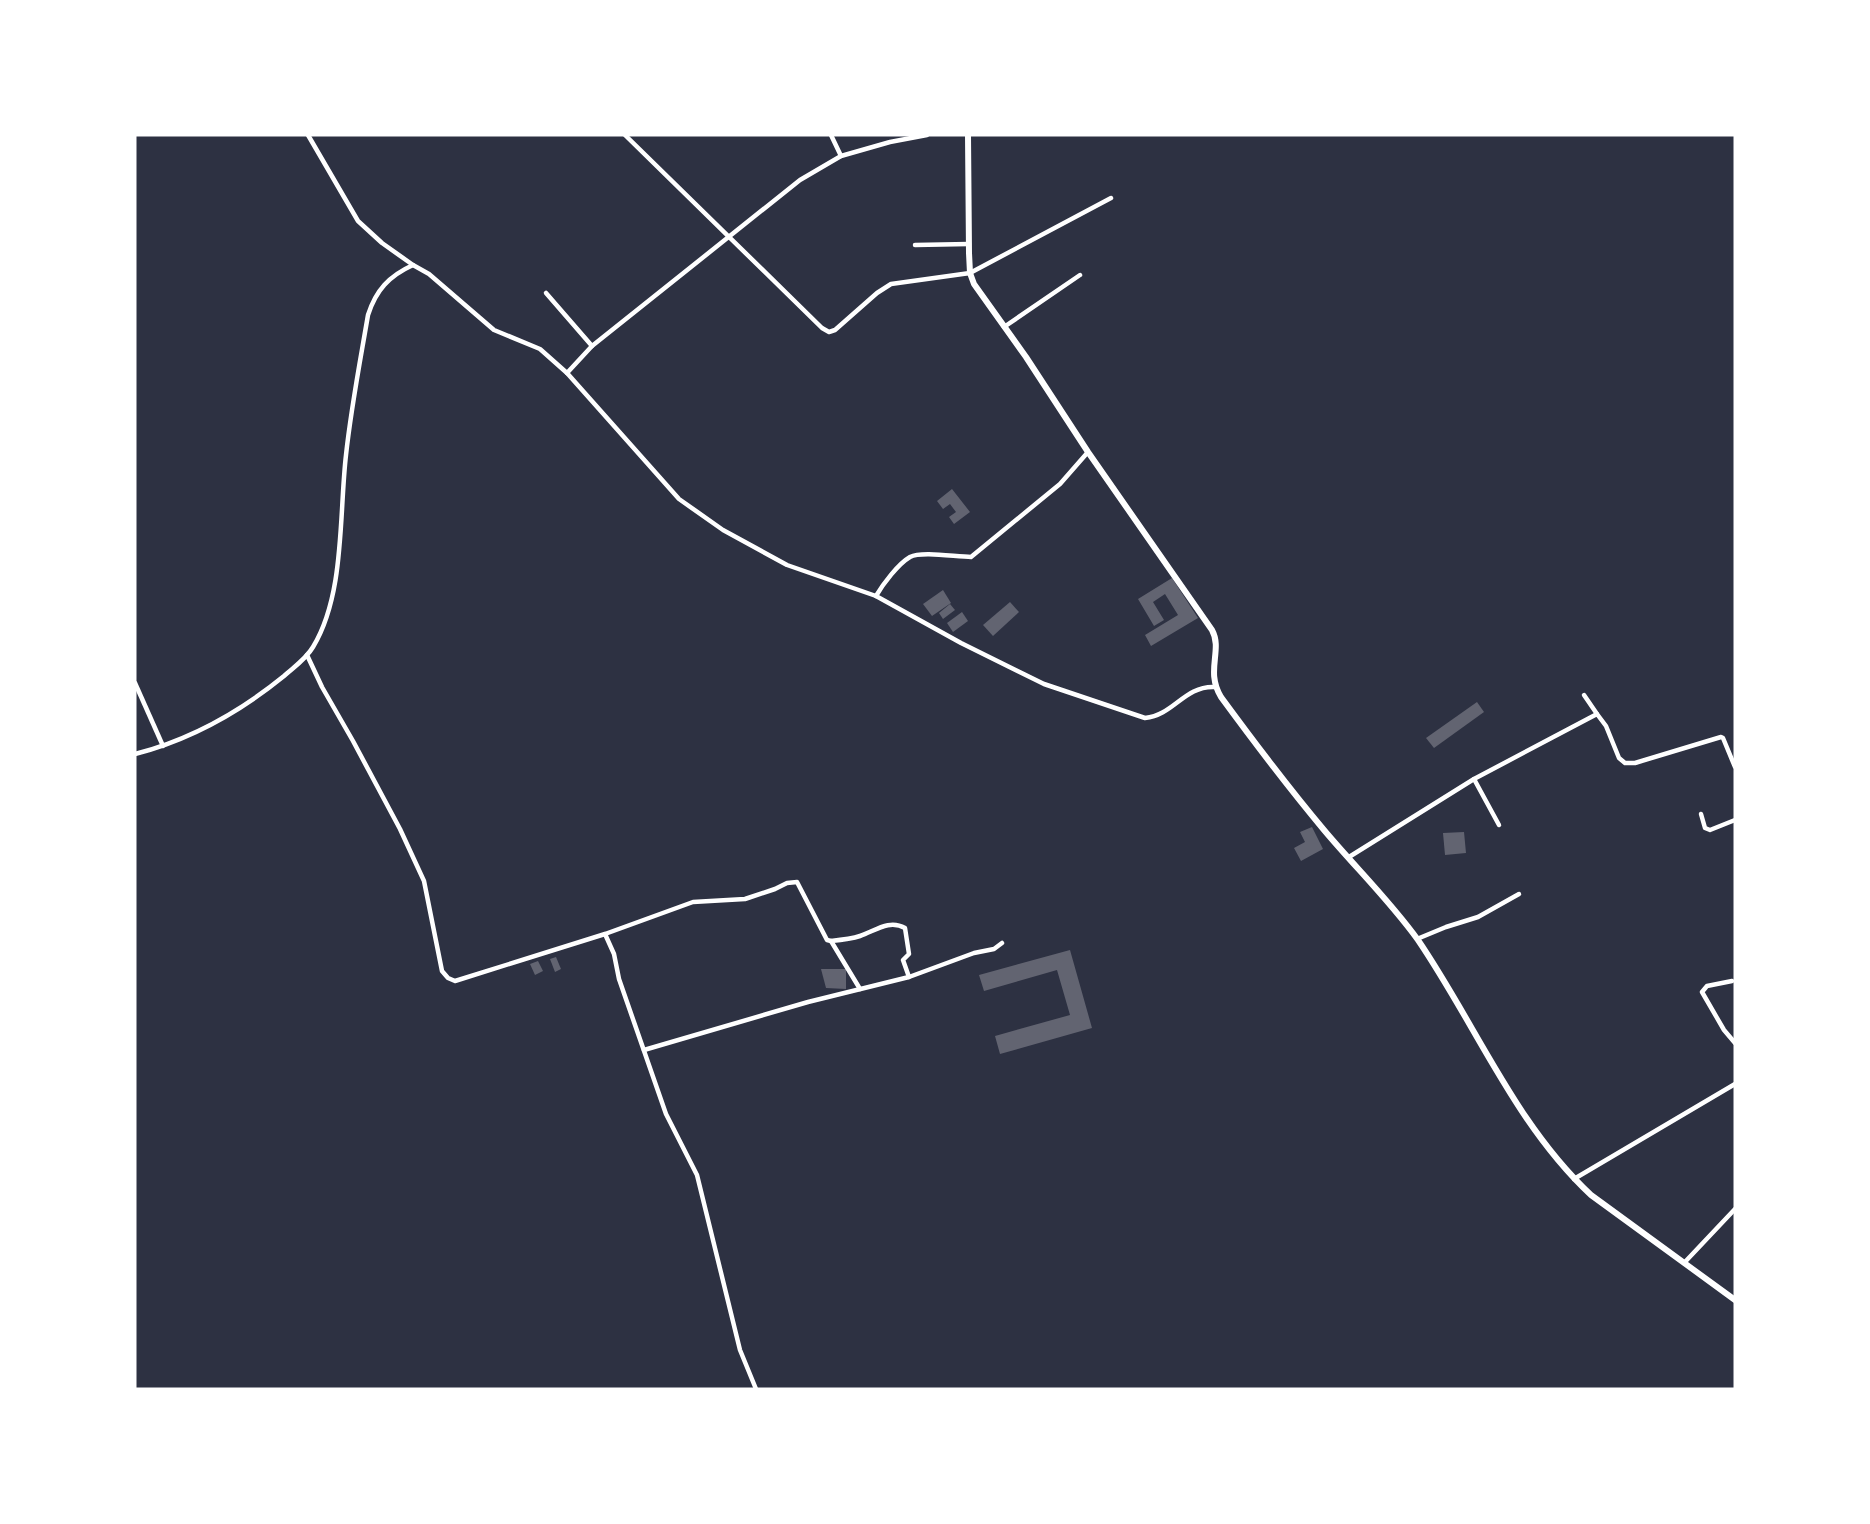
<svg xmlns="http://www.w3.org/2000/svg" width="1870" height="1524" viewBox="0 0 1870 1524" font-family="'Source Serif 4',serif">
<rect width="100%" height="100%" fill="#2d3142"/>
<g fill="#626471">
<path d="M 952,489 L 970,512 L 954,524 L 949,517 L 956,512 L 950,504 L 943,509 L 937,501 Z"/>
<path d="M 1172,578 L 1198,618 L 1151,646 L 1145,635 L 1178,615 L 1165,594 L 1153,602 L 1164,620 L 1154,626 L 1138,599 Z"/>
<path d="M 943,590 L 951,603 L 932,616 L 923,604 Z"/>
<path d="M 1010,602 L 1019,612 L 993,636 L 983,625 Z"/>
<path d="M 950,604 L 955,610 L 943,619 L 939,613 Z"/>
<path d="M 962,612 L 968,621 L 953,632 L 947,623 Z"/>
<path d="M 1477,702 L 1484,712 L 1434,748 L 1426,738 Z"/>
<path d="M 1312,827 L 1323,849 L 1301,861 L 1294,848 L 1305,842 L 1300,832 Z"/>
<path d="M 1464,832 L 1466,853 L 1445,855 L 1443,833 Z"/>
<path d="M 1070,950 L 1092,1028 L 1000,1054 L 995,1036 L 1070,1015 L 1057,970 L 984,991 L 979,975 Z"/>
<path d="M 556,957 L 561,969 L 555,972 L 550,959 Z"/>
<path d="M 538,961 L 543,971 L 535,975 L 530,964 Z"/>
<path d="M 821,969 L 846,969 L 846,989 L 826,988 Z"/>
</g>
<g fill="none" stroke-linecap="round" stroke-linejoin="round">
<g stroke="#fff" stroke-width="4.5">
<path d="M 308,135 L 358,221 L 382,243 L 413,265"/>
<path d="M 625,135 L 822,328 L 829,332 L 835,330 L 877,293 L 891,284 L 970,273 L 1111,198"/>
<path d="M 831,135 L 841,156"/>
<path d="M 915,245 L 969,244"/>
<path d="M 546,293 L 592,346"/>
<path d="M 1004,327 L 1080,275"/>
<path d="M 567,373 L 592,346 L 800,180 L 841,156 L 890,142 L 927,135"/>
<path d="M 876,596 C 883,584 898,564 910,557 C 922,551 956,557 971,557 L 1060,484 L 1088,452"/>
<path d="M 307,655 L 322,687 L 353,741 L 400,829 L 424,881 L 442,971 L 448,978 L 455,981 L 605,934"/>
<path d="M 135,683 L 163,746"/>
<path d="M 1584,695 L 1597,714"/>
<path d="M 135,754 C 189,740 241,711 284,676 C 294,667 306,659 313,647 C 345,594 339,515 346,455 C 351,408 360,362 368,315 C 376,290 389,276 413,265 L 429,274 L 494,330 L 540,349 L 567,373 L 679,499 L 723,530 L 787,565 L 876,596 L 961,643 L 1044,684 L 1145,718 C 1174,715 1184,686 1214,687"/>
<path d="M 1474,779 L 1499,825"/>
<path d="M 1701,814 L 1705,828 L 1710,830 L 1735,820"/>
<path d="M 1349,857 L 1474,779 L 1597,714 L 1606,726 L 1619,758 L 1625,763 L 1635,763 L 1721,737 L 1723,738 L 1735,767"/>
<path d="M 1417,939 L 1446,927 L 1478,917 L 1519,894"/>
<path d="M 831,941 L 860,989"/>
<path d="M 1732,981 L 1707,986 L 1702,992 L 1724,1030 L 1735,1043"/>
<path d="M 644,1050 L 808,1002 L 909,977 L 974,953 L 994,949 L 1002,943"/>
<path d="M 1574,1179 L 1735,1084"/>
<path d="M 1684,1263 L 1735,1209"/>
<path d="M 756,1389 L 740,1350 L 697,1175 L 666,1114 L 619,979 L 614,954 L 605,934 L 693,902 L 745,899 L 775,889 L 787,883 L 797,882 L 827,940 L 831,941 C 841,940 851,939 860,936 C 875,931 889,919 905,928 L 909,954 L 903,960 L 909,977"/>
</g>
<path stroke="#fff" stroke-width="6" d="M 968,135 L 969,253 L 970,273 L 974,284 L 1026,357 L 1088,452 L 1212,630 C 1223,650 1205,671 1221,697 C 1254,742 1288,787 1324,830 C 1355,867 1390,901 1418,940 C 1476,1025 1515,1124 1591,1195 L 1735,1300"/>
</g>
<rect width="1870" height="1524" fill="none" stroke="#ffffff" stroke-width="273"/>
</svg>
